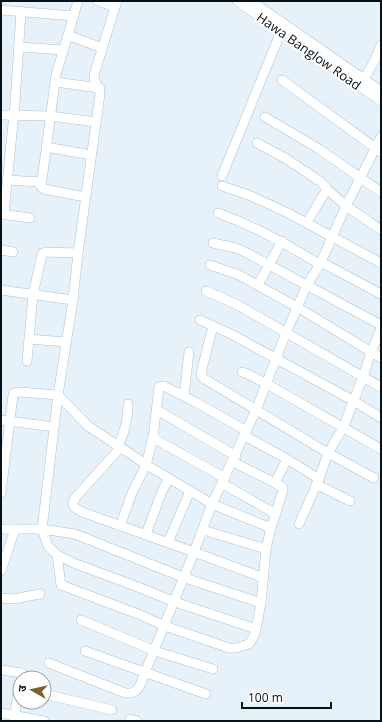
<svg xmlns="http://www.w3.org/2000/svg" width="382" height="722" viewBox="0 0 382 722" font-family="'Open Sans','Noto Sans Devanagari',sans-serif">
<rect width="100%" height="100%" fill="#e6f1fa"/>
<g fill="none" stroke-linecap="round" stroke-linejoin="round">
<defs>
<g id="minor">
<path d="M 78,1 L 56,75 L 41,187 L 44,189 L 85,197"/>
<path d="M 98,1 L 115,7"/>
<path d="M 237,1 L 381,101"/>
<path d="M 251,1 L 381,91"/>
<path d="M 1,10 L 74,16"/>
<path d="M 68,35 L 102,48"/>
<path d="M 19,47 L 63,50"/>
<path d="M 364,79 L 375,60 L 381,45"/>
<path d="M 282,80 L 381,152"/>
<path d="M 55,82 L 100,88"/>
<path d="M 1,115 L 50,116 L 96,122"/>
<path d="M 265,117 L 319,149 L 381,192"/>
<path d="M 257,143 L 285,158 L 321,182 L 327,189 L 346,206 L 381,230"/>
<path d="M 46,147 L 91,155"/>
<path d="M 222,176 L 284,24"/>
<path d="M 7,180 L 41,182"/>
<path d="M 222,186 L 251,196 L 286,212 L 381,263"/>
<path d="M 218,213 C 256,227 285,243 319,264"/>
<path d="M 1,214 L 30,218"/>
<path d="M 4,214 L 15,103 L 21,12"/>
<path d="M 307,222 L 327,189"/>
<path d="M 213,243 L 236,248 L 245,252 L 381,325"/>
<path d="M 1,250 L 13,252"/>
<path d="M 321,262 L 381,294"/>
<path d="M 210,265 L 239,275 L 297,307 L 381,358"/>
<path d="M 258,285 L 282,241"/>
<path d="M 1,290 L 73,300"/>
<path d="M 206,291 L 236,304 L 381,387"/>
<path d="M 200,320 L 231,334 L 354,401 L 381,418"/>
<path d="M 213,326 L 202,369 L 201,375 L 203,378 L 328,453 L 374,478"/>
<path d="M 29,339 L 66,342"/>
<path d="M 27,361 L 33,295 L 41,258 L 43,253 L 46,252 L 78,253"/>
<path d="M 242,372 L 248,374 L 267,384 L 381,449"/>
<path d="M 184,396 L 189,352"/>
<path d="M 157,410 L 236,456"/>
<path d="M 1,420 L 54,427"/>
<path d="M 245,436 L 287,459 L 319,479"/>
<path d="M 153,438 L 225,478"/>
<path d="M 118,446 C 125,432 128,420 128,404"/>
<path d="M 120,448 L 74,499 C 71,507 75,508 82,512 L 194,552 L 212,504 L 271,528"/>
<path d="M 275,483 L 287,459"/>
<path d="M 223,484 L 276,514"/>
<path d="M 316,484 L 350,501"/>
<path d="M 1,493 L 13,395 L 14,393 L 19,392 L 58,395 L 88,426 L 150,467 L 212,504 L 256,410 L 284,338 L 305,289 L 321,262 L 346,206 L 381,137"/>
<path d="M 299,524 L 319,479 L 328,453 L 343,428 L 363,377 L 371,352 L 381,329"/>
<path d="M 120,526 L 132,493 L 146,465 L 153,438 L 159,387 L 164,386 L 197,403 L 247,431"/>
<path d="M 1,529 L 42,529 L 58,395 L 73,300 L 78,253 L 100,94 C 99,86 93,82 94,75 L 117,1"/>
<path d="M 203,530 L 266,549"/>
<path d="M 146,534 L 163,489 L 169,479"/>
<path d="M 168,542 L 190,491"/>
<path d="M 57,555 L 61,585 L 138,614 L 165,626 L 229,648 L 236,648 L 249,644 L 255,634 L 261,603 L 266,549 L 271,528 L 283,490 L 282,487 L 275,483 L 233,462"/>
<path d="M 1,571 L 15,529"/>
<path d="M 1,598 L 13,599 L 40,594"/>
<path d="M 81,620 L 155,651 L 213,669"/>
<path d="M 256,629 L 175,602 L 138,587 L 76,564 L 57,555 L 48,546 L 42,529 L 75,534 L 185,578 L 261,603"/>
<path d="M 85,651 L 206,694"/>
<path d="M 49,663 L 125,693 C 133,694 136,692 140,685 L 194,552 L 264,578"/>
<path d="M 1,670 L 22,673"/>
<path d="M 44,694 L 112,710"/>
<path d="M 1,713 L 44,721"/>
<path d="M 130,719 L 137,721"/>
<path d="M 14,720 L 18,692 L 20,690"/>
</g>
</defs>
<use href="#minor" stroke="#a9c3d9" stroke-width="10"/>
<use href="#minor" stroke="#fff" stroke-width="9"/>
</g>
<g text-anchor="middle" stroke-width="4" stroke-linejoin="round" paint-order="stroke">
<g font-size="13" fill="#071118" stroke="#fff">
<text transform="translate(309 51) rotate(35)" y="5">Hawa Banglow Road</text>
</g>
</g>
<rect width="382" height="722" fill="none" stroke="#071118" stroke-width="4"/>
<g transform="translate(32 690) rotate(278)"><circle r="19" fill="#ffffff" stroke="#9ca0a3"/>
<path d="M0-3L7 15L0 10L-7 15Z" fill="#7a5f31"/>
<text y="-6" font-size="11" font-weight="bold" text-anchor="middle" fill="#071118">उ</text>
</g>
<path d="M242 702v6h89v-6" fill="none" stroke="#071118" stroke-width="2"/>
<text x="248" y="702" font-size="12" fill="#071118" stroke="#ffffff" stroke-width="3" paint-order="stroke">100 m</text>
</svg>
